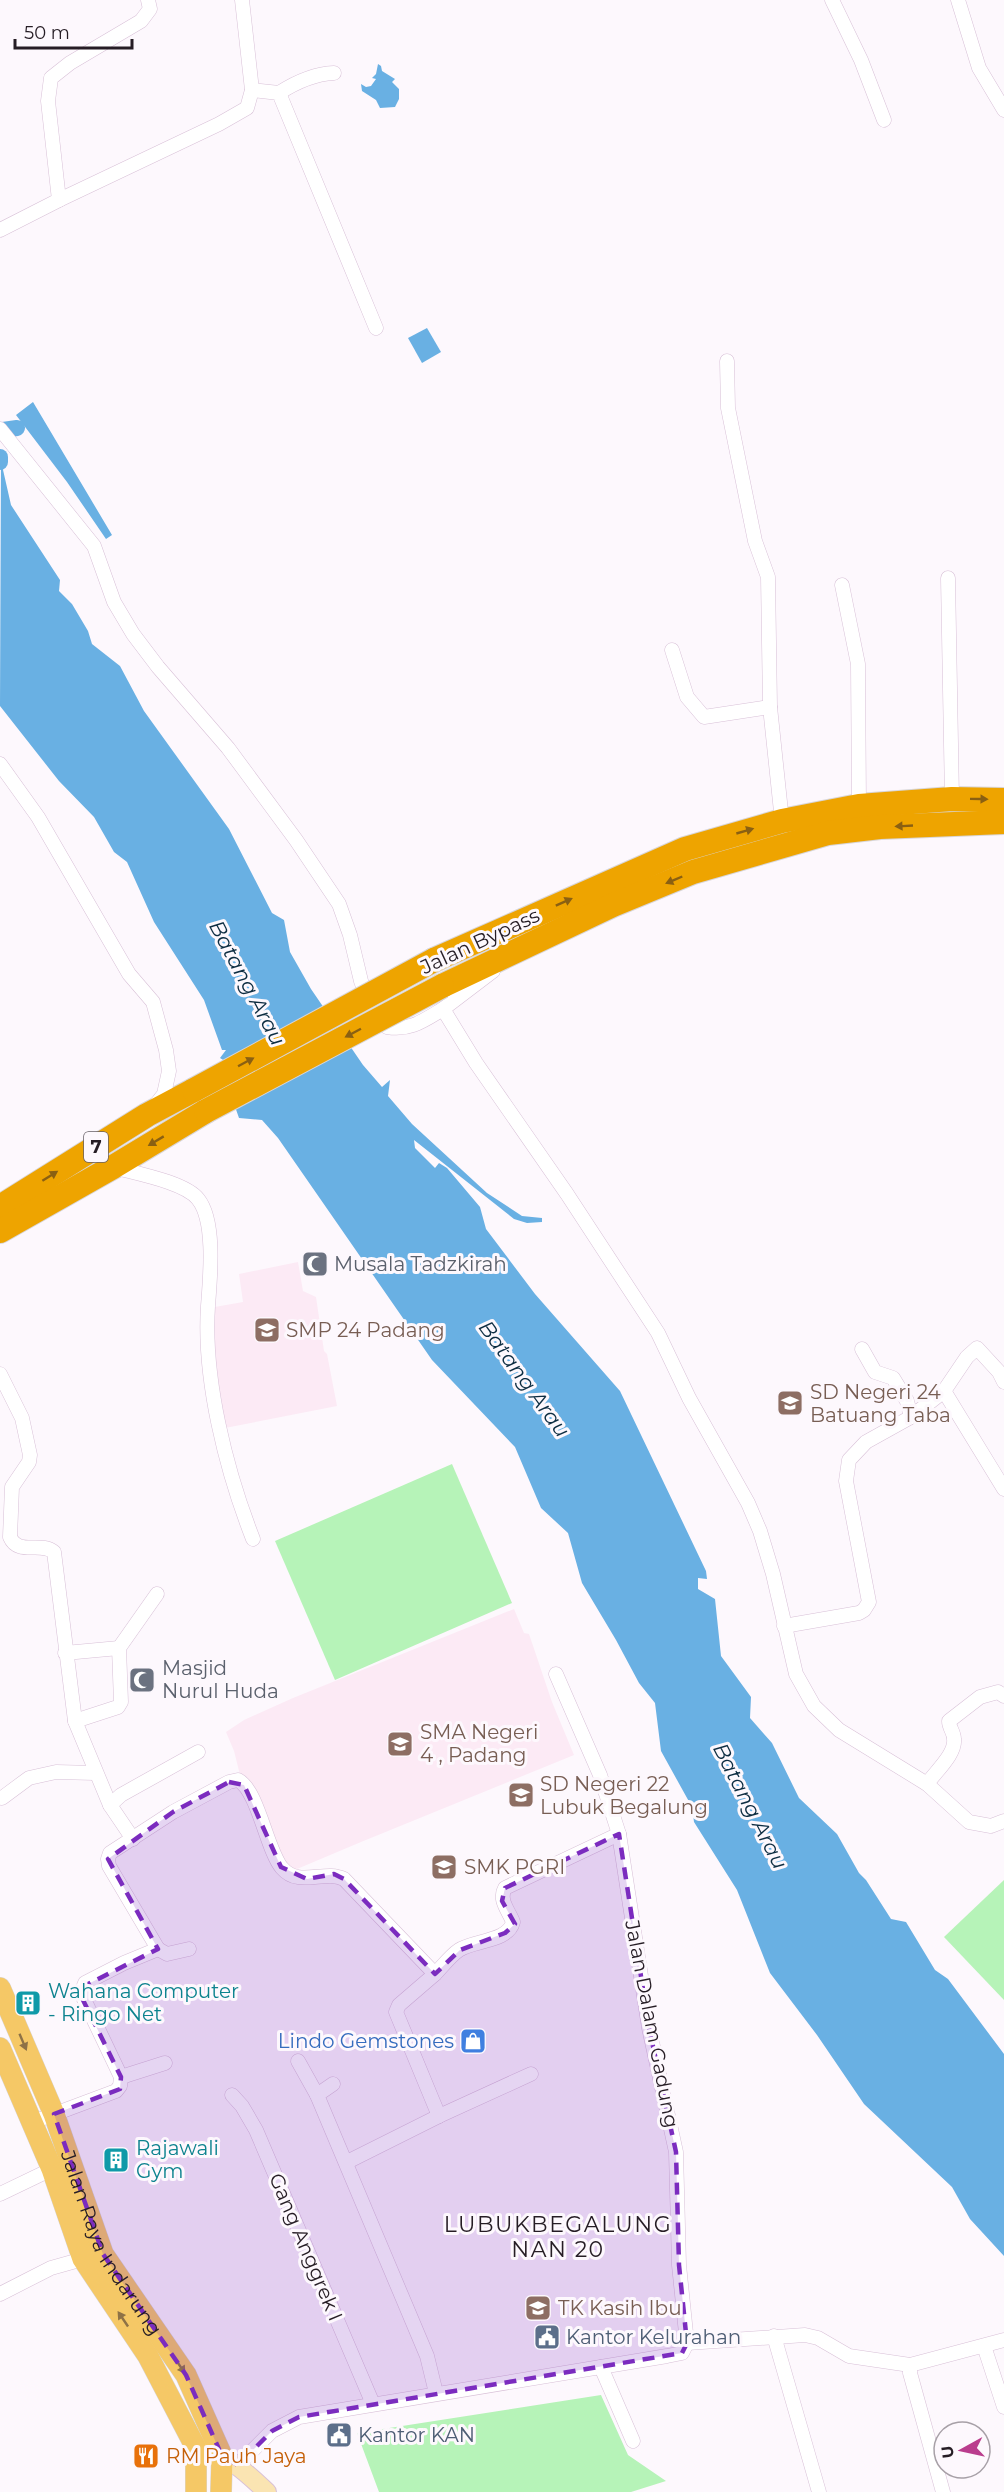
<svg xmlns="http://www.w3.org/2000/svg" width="1004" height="2492" viewBox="0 0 1004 2492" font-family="Montserrat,sans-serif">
<rect width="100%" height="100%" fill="#fdf8fd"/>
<g fill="#fceaf5">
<path d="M 298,1262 L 303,1291 L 316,1297 L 324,1351 L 327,1354 L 337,1406 L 225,1428 L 213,1359 L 215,1354 L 209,1308 L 243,1302 L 239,1274 Z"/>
<path d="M 514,1609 L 524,1633 L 529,1634 L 552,1702 L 574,1755 L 361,1842 L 297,1869 L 289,1874 L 257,1824 L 247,1803 L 234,1751 L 226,1732 L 244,1720 L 293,1698 Z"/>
</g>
<g fill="#b6f3b8">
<path d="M 452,1464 L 512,1603 L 335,1680 L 275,1541 Z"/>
<path d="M 1004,1880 L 1004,2000 L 944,1937 Z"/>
<path d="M 601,2395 L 628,2455 L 666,2481 L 631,2492 L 379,2492 L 357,2433 Z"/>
</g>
<g fill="#69b0e3">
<path d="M 378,64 L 381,66 L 382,71 L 395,79 L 392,82 L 399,89 L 399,99 L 395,107 L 380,108 L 376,100 L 362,91 L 361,84 L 366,87 L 371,86 L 376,79 L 372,78 L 376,74 Z"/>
<path d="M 427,328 L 441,352 L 422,363 L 408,338 Z"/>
<path d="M 33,402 L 112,535 L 106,539 L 67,482 L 16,415 Z"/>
<path d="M 1,461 L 11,505 L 60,580 L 59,591 L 72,604 L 88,631 L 92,644 L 120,666 L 144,711 L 229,829 L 272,913 L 284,920 L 290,952 L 311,989 L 363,1065 L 382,1087 L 390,1080 L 388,1096 L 412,1124 L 487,1193 L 522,1216 L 542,1218 L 542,1222 L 527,1223 L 514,1219 L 414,1140 L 415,1148 L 435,1168 L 439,1163 L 447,1168 L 480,1207 L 486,1229 L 535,1294 L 620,1391 L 706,1571 L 707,1579 L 698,1578 L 698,1589 L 715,1599 L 721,1656 L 751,1697 L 750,1718 L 772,1743 L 799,1798 L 837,1834 L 859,1873 L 866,1880 L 891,1919 L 906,1922 L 935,1970 L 948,1979 L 1004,2054 L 1004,2256 L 970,2219 L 952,2187 L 864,2104 L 817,2035 L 770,1973 L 737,1890 L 694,1822 L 692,1807 L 661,1751 L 655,1703 L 639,1683 L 616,1640 L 582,1583 L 568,1533 L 541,1508 L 515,1447 L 432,1360 L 278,1138 L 262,1120 L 239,1118 L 225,1078 L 228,1063 L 220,1058 L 226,1050 L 222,1050 L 204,1000 L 154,922 L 127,862 L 114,852 L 94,817 L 59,781 L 0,706 Z"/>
</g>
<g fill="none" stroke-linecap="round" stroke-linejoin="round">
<g stroke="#69b0e3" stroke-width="16">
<path d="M 3,430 L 17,428"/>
<path d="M 0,457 L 0,462"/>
</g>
<defs>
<g id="street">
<path d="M 832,0 L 861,60 L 884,120"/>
<path d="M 958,0 L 979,68 L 1004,110"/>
<path d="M 252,90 L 279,93 L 376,328"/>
<path d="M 279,93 C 296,82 313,74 334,73"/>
<path d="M 59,200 L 219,124 L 247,108 L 252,90 L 242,0"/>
<path d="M 0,230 L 59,200 L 48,101 L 51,78 L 70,63 L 141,21 L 150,9 L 148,0"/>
<path d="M 727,361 L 728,408 L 755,541 L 768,577 L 770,707 L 782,821"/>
<path d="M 0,429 L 94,546 L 114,602 L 133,634 L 158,667 L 228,748 L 296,840 L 339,904 L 350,935 L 361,981 L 368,1000"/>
<path d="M 948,578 L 952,799"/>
<path d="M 842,585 L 858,664 L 859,806"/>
<path d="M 672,650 L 687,697 L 704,717 L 770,707"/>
<path d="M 0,764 L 38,817 L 129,974 L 153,1002 L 166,1050 L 169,1071 L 164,1094 L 154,1107"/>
<path d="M 493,971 L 443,1009 L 476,1063 L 567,1194 L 658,1333 L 689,1398 L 748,1503 L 760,1531 L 773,1574 L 796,1674 L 814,1706 L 839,1730 L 927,1784 L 969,1822 L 991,1826 L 1004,1821"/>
<path d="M 378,1016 L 387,1027 C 410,1031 423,1021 443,1009"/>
<path d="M 113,1167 C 134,1173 185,1182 198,1199 C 216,1221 210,1279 208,1306 C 203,1379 226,1470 253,1539"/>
<path d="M 862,1349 L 875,1372 L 893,1378 L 907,1401 L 911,1417"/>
<path d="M 0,1374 L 22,1418 L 30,1455 L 29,1462 L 12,1487 L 10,1537 C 18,1556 41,1541 54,1552 L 75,1721 L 110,1805 L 133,1839"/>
<path d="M 944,1391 L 967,1357 L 977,1348 L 999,1372 L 1004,1382"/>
<path d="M 784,1626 L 859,1613 L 864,1610 L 869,1602 L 846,1481 L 849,1460 L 866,1442 L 911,1417 L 944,1391 L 1004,1489"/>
<path d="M 65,1653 L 119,1648"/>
<path d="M 75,1721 L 118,1707 L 121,1702 L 119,1648 L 157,1594"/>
<path d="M 927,1784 C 935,1772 956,1754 954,1739 C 954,1732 949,1728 949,1721 L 980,1697 L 998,1692 L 1004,1696"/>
<path d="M 2,1798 L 29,1778 L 56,1772 L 95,1773"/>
<path d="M 110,1805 L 121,1795 L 198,1752"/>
<path d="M 158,1949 L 124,1963 L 85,1983 L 81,1993 L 121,2077 L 165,2063"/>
<path d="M 189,1949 L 167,1954 L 158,1949 L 109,1866 L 108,1859 L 110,1853 L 173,1812 L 229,1782 L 238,1780 C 258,1790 267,1851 282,1868 C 299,1888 325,1869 344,1879 L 435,1974 L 399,2005 L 396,2012 L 439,2116"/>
<path d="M 435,1974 C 442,1967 450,1956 459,1950 C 474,1940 508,1942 513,1922 C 509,1911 498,1900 505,1888 L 619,1834"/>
<path d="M 298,2061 L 317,2095"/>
<path d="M 333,2084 L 317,2095 L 427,2356 L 436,2393"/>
<path d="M 232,2095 L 242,2106 L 256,2130 L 373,2404"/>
<path d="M 33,2122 L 116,2091 L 120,2086 L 121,2077"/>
<path d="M 347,2162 L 439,2116 L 531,2074"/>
<path d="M 0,2194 L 52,2169"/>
<path d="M 0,2294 L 51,2268 L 83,2259"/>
<path d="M 774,2336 L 819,2492"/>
<path d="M 687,2343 L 805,2335 L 818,2338 L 849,2356 L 910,2365 L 1004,2340"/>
<path d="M 984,2346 L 1004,2407"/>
<path d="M 910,2365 L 910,2373 L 943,2492"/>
<path d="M 601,2367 L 633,2441"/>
<path d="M 238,2465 L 272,2431 L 299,2417 L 667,2356 L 682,2353 L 687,2343 L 679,2265 L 676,2152 L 649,2028 L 619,1834 L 600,1775 L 556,1674"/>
</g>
<path id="secondary" d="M 196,2448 C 233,2459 239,2466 267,2492"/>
<g id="primary">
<path id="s1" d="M 0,1988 L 54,2114 L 103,2254 L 186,2375 L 222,2456 L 221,2492"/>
<path d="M 0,2048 L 52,2169 L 83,2259 L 148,2356 L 196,2448 L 196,2492"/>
</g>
<g id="highway">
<path d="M 434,960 L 685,849 L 782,821 L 859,806 L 952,799 L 1004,800"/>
<path d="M 442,986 L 613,905 L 693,872 L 828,833 L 880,827 L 1004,822"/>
<path d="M 0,1207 L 147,1115 L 194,1090"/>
<path d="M 0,1231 L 113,1167 L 206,1111"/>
</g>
</defs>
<use href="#street" stroke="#d8c0d7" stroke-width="15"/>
<use href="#secondary" stroke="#d8c0d7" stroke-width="20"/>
<use href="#primary" stroke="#d8d6d8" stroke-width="22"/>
<use href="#highway" stroke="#d8d6d8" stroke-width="26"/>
<use href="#street" stroke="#fff" stroke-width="14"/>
<use href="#secondary" stroke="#fae4b2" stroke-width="18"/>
<use href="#primary" stroke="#f5c866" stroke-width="21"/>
<use href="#highway" stroke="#eea400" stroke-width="24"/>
<defs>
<g id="highway-bridge">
<path d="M 194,1090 L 434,960"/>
<path d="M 206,1111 L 442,986"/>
</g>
</defs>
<use href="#highway-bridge" stroke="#d8d6d8" stroke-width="26" stroke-linecap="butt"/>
<use href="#highway-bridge" stroke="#eea400" stroke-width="24"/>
</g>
<defs><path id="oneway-solid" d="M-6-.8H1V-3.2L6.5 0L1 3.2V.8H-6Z" transform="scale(1.5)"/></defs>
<g fill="#8a6012">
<use href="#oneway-solid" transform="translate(979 799) rotate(1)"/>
<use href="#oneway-solid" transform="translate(904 826) rotate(177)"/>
<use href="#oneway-solid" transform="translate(745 831) rotate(-16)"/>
<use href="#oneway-solid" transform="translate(674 880) rotate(157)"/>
<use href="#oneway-solid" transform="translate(564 902) rotate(-24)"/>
<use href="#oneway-solid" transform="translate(353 1033) rotate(152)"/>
<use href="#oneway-solid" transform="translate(246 1062) rotate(-28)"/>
<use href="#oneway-solid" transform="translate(156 1141) rotate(149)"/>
<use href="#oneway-solid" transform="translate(50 1176) rotate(-32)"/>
</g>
<g fill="#8e7246">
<use href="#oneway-solid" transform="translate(23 2042) rotate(67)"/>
<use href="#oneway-solid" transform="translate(123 2319) rotate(-124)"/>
<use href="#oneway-solid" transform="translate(180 2366) rotate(56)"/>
</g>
<path fill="#7b2cbf" fill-opacity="0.2" stroke="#7b2cbf" stroke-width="4.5" stroke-dasharray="12 8" stroke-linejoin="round" d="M 229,1782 L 244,1785 L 281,1867 L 307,1879 L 334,1874 L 344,1879 L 435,1974 L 460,1950 L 505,1933 L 515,1924 L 502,1901 L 505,1888 L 619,1834 L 649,2028 L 676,2152 L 679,2265 L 687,2343 L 682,2353 L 299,2417 L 272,2431 L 238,2465 L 222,2456 L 186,2375 L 103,2254 L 54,2114 L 120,2089 L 121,2077 L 83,2000 L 82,1987 L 158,1949 L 108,1859 L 173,1812 Z"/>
<defs>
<symbol id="mosque-square" viewBox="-11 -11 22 22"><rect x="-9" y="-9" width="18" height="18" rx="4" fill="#6b7280" stroke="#fdf8fd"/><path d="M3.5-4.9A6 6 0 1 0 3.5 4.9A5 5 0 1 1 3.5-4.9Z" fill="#fff"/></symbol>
<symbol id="school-square" viewBox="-11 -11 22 22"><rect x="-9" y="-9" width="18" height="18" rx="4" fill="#8d6e63" stroke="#fdf8fd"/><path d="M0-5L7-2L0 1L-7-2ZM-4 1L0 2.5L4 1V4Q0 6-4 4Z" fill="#fff"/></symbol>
<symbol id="building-square" viewBox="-11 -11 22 22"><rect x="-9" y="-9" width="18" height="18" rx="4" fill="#0f9aa8" stroke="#fdf8fd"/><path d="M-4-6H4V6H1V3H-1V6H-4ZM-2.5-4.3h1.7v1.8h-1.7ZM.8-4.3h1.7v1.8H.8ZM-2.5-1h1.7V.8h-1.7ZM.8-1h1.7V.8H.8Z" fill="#fff"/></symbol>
<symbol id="shop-square" viewBox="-11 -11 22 22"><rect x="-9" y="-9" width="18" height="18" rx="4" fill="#3f7fe0" stroke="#fdf8fd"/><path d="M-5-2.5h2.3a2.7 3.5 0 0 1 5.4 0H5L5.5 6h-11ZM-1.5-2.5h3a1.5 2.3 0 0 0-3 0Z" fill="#fff"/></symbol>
<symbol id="civic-square" viewBox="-11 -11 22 22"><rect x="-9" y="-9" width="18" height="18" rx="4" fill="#5c6f8a" stroke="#fdf8fd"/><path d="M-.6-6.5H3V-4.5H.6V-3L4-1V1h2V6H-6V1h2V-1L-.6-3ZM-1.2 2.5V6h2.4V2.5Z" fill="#fff"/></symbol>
<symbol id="restaurant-square" viewBox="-11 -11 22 22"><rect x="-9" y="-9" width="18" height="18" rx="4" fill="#e8710a" stroke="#fdf8fd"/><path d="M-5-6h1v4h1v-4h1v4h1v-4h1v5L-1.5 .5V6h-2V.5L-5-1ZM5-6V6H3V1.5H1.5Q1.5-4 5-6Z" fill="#fff"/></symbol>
</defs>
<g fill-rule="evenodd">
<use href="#mosque-square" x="300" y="1249" width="30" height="30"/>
<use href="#school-square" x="252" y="1315" width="30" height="30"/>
<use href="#school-square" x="775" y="1388" width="30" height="30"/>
<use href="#mosque-square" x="127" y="1665" width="30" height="30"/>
<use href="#school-square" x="385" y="1729" width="30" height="30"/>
<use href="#school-square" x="506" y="1780" width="30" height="30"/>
<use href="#school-square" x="429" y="1852" width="30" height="30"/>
<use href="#building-square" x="13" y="1988" width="30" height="30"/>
<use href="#shop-square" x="458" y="2026" width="30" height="30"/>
<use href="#building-square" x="101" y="2145" width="30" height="30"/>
<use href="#school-square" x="523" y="2293" width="30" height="30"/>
<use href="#civic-square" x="532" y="2322" width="30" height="30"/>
<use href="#civic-square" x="324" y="2420" width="30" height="30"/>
<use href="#restaurant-square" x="131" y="2441" width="30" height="30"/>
</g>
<g text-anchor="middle" stroke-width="6" stroke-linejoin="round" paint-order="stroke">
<rect fill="#fdf8fd" stroke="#665f66" stroke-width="1.5" x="84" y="1132" width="24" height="30" rx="4.5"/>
<g font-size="18" font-weight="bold" fill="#261d25">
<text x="96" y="1153">7</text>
</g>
<g font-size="20" fill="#261d25" stroke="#fdf8fd">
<text transform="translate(480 941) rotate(-25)" y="7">Jalan Bypass</text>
<text transform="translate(652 2024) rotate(79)" y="7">Jalan Dalam Gadung</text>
<text dy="7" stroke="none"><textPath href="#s1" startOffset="279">Jalan Raya Indarung</textPath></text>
<text transform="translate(306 2247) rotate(67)" y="7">Gang Anggrek I</text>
</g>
<g font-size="20" fill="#5b616d" stroke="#fdf8fd" text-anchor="start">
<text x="334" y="1271">Musala Tadzkirah</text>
<text x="162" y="1675">Masjid<tspan x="162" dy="23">Nurul Huda</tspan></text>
</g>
<g font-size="20" fill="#785e54" stroke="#fdf8fd" text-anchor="start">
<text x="286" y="1337">SMP 24 Padang</text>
<text x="810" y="1399">SD Negeri 24<tspan x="810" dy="23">Batuang Taba</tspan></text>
<text x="420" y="1739">SMA Negeri<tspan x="420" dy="23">4 , Padang</tspan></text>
<text x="540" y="1791">SD Negeri 22<tspan x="540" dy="23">Lubuk Begalung</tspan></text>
<text x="464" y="1874">SMK PGRI</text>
<text x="558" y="2315">TK Kasih Ibu</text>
</g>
<g font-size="20" fill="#0d838f" stroke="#fdf8fd" text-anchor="start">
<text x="48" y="1998">Wahana Computer<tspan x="48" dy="23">- Ringo Net</tspan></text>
<text x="136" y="2155">Rajawali<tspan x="136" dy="23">Gym</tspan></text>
</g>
<g font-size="20" fill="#366cbe" stroke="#fdf8fd" text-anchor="end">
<text x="454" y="2048">Lindo Gemstones</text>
</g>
<g font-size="20" fill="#4e5e75" stroke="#fdf8fd" text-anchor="start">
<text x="566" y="2344">Kantor Kelurahan</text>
<text x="358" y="2442">Kantor KAN</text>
</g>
<g font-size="20" fill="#c56008" stroke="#fdf8fd" text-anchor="start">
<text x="166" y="2463">RM Pauh Jaya</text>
</g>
<g font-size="21" font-style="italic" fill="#0d2d42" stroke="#fdf8fd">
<text transform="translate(247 983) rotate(62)" y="7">Batang Arau</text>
<text transform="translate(524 1379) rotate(54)" y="7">Batang Arau</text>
<text transform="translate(750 1806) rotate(63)" y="7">Batang Arau</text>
</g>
<g font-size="22" letter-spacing="1.5" fill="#261d25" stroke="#fdf8fd">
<text x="558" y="2232">LUBUKBEGALUNG<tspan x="558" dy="25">NAN 20</tspan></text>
</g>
</g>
<g transform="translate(962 2450) rotate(262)"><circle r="28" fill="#fdf8fd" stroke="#a7a0a7" stroke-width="1.5"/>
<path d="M0-4.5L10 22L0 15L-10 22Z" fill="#ba3d8d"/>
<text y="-9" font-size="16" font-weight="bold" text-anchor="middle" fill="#261d25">U</text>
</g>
<path d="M15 39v9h117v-9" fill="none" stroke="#261d25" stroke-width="3"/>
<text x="24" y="39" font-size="18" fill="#261d25" stroke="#fdf8fd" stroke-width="4.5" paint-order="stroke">50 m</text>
</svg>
